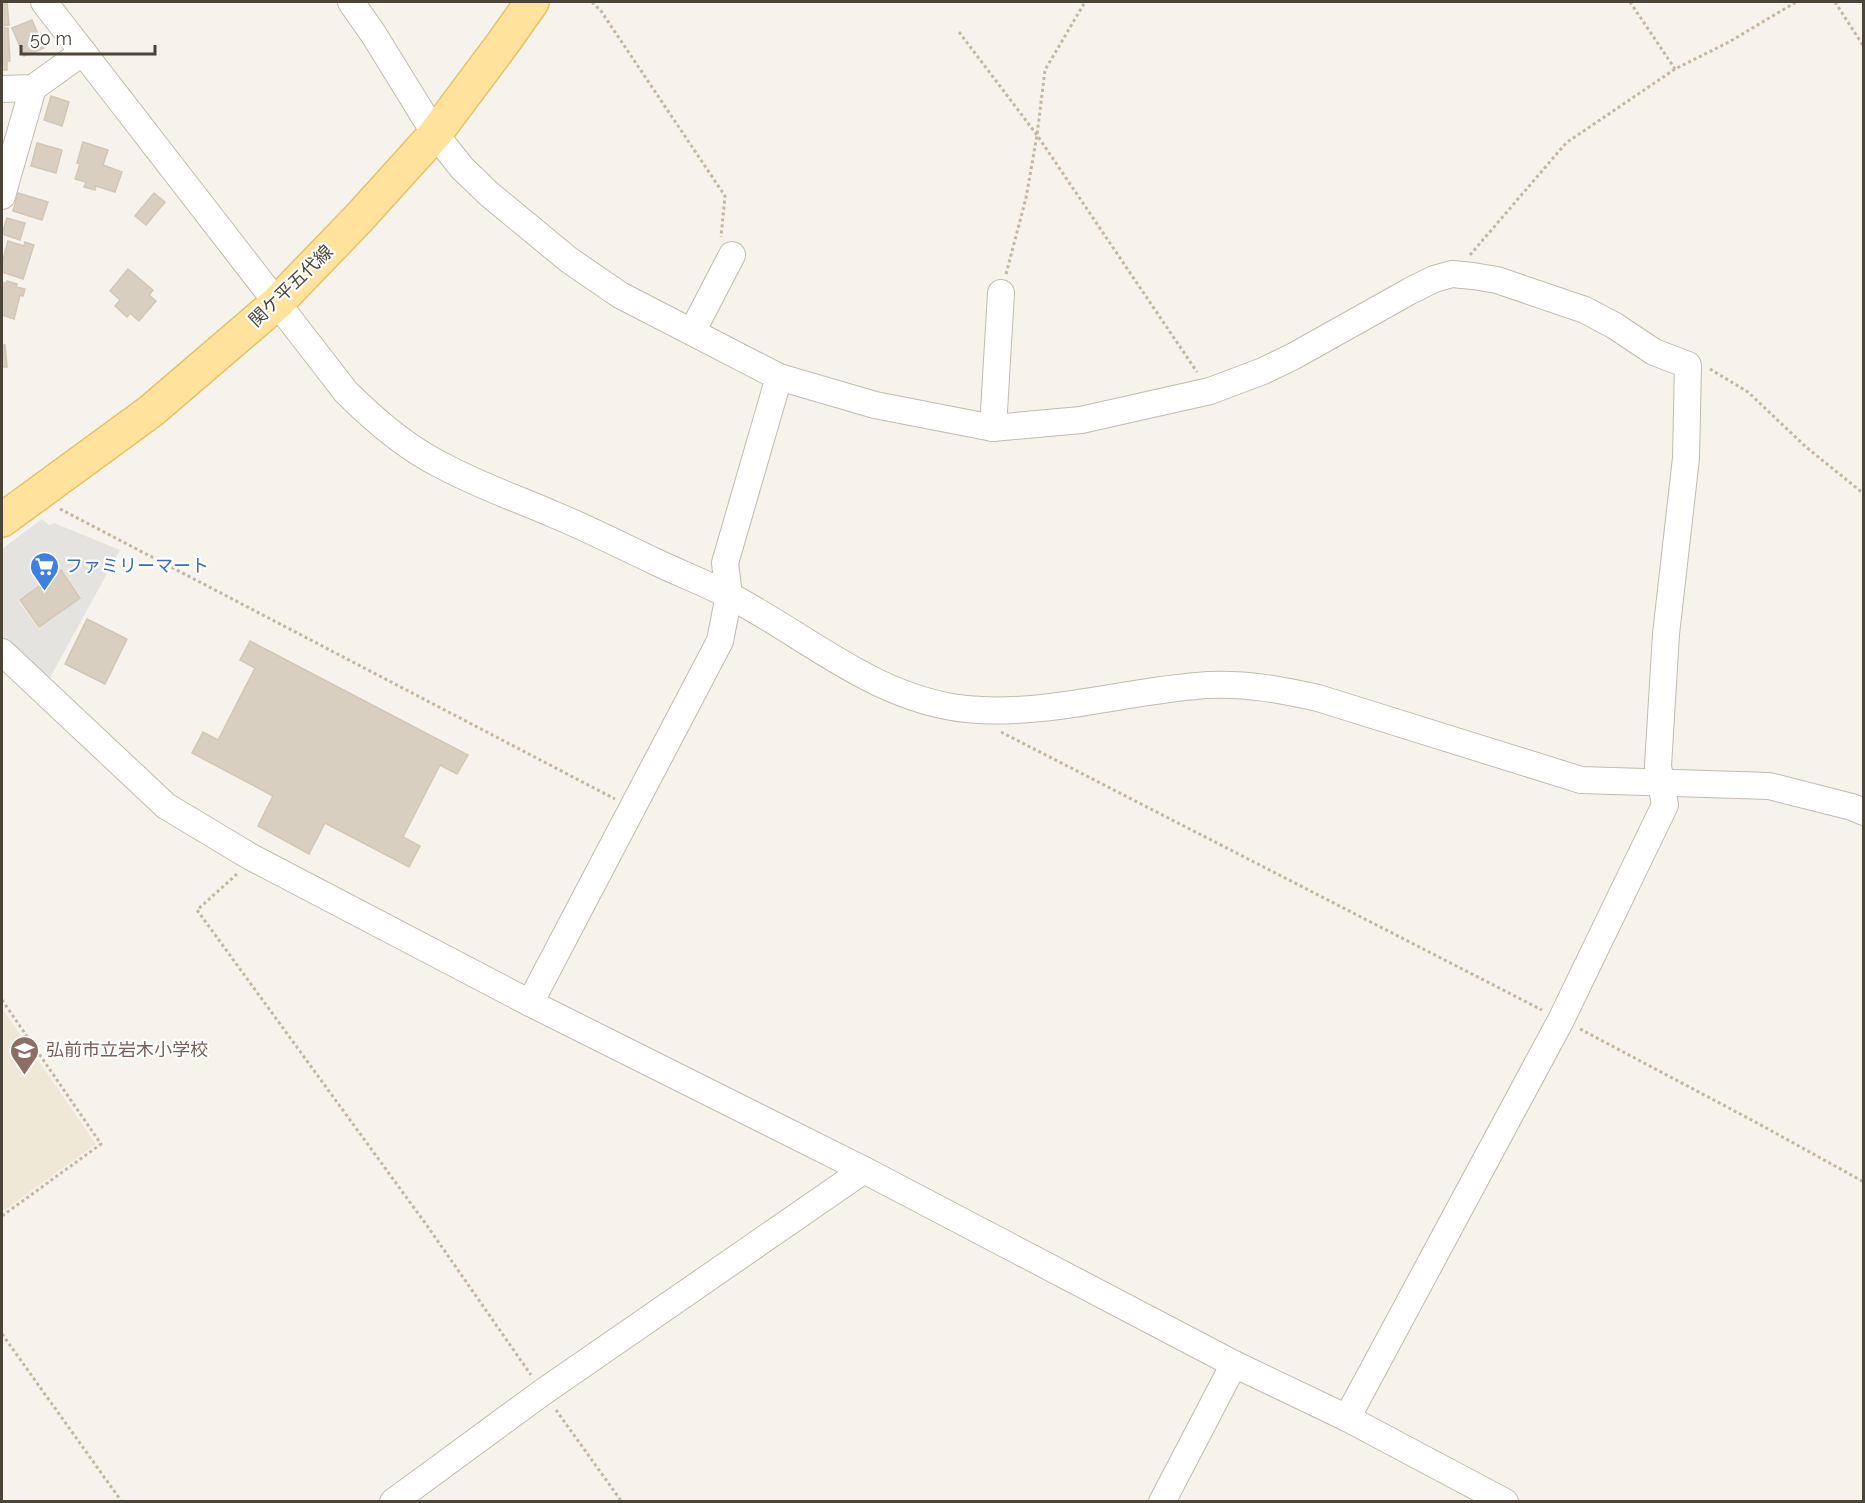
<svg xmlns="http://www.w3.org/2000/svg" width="1865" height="1503" viewBox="0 0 1865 1503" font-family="Raleway,'Noto Sans JP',sans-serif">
<rect width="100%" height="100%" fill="#f6f3ec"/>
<path fill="#efe8d6" d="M 2,1008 L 96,1144 L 2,1212 Z"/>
<path fill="#e5e3e0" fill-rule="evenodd" d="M 42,519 L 49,525 L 54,523 L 120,550 L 47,683 L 2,639 L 2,549 ZM 61,569 L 81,597 L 38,628 L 18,600 Z"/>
<g fill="#d8cfc1" stroke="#d3c7b4" stroke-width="1.5">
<path d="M 2,2 L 7,2 L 9,25 L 2,26 Z"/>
<path d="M 32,20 L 44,48 L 24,56 L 12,28 Z"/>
<path d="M 2,28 L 8,28 L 10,61 L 7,61 L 7,70 L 2,70 Z"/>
<path d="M 51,96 L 69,102 L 62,126 L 44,120 Z"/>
<path d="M 83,142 L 108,150 L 103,165 L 122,172 L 115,192 L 96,186 L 95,190 L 84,187 L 86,182 L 75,179 L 80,164 L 77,163 Z"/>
<path d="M 37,143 L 62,150 L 56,173 L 31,166 Z"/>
<path d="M 18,193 L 48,202 L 42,220 L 13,211 Z"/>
<path d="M 154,193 L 165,202 L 146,225 L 135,216 Z"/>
<path d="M 7,218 L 25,223 L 20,240 L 2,234 Z"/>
<path d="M 8,241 L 24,246 L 25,242 L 34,245 L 23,279 L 2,272 L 2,263 Z"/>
<path d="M 128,269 L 153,290 L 149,295 L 156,301 L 139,321 L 130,313 L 127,317 L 115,306 L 120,300 L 110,291 Z"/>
<path d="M 7,281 L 17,284 L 16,287 L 25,289 L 23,296 L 20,295 L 14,319 L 2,315 L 2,282 L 6,284 Z"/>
<path d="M 2,345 L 5,345 L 7,367 L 2,367 Z"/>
<path d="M 61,570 L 80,598 L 39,627 L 20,600 Z"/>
<path d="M 87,619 L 127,639 L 105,684 L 65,664 Z"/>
<path d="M 250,641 L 468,755 L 457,774 L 440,765 L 403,837 L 420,846 L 409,867 L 325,823 L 309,854 L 258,826 L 273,796 L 192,753 L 203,732 L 218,740 L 255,668 L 240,660 Z"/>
</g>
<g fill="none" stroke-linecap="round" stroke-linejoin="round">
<defs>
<g id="minor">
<path d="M 44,2 L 346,392 C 373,419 408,449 443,466 C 478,485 518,499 555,515 C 589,529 622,546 656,562 C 679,573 705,583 728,595 C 806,635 874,699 966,709 C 1047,717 1127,690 1208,685 C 1246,683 1282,690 1318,698 L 1581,780 L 1769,786 L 1852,807 L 1864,812"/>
<path d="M 351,2 L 374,35 L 435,134 L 462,168 L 489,194 L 569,260 L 620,295 L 779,377 L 875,405 L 993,428 L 1081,420 L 1210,391 L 1263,371 L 1294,356 L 1410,291 L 1434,279 L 1452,274 L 1473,276 L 1497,280 L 1585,310 L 1615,326 L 1654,352 L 1688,365 L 1686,458 L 1666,634 L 1658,766 L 1665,805 L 1561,1020 L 1347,1418"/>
<path d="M 2,89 L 33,88 L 83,52"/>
<path d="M 2,196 L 33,88"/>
<path d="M 692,332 L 732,255"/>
<path d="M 993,428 L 1001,293"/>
<path d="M 2,652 L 166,806 L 251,857 L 530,1003 L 864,1170 L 1234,1364 L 1347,1418 L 1505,1502"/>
<path d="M 530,1003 L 720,641 L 729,595 L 725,563 L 779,377"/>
<path d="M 393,1502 L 543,1392 L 864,1170"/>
<path d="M 1162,1502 L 1234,1364"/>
</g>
<path id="major" d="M 2,520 L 151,411 L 277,303 L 359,218 L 435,134 L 503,43 L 532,2"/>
</defs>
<use href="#minor" stroke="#c2bbae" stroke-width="28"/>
<use href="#major" stroke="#e6c16a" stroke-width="36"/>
<g stroke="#c4b79f" stroke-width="3" stroke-dasharray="3 3" stroke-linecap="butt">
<path d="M 592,2 L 601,11 L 725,196 L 721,237"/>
<path d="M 1630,2 L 1675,69"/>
<path d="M 1835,2 L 1864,47"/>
<path d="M 959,32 L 1037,135 L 1197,372"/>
<path d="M 1470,255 L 1566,143 L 1675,69 L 1729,42 L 1796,2"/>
<path d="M 1006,274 L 1026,198 L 1037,135 L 1045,70 L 1085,2"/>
<path d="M 1710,369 L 1748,392 L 1806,447 L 1864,494"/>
<path d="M 60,509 L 615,799"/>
<path d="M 1001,732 L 1542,1010"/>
<path d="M 237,874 L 197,910 L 428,1227 L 531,1375"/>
<path d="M 2,1000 L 101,1144 L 2,1216"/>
<path d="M 1580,1029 L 1759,1124 L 1864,1182"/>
<path d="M 2,1334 L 122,1502"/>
<path d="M 556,1410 L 622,1502"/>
</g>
<use href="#minor" stroke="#fff" stroke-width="26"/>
<use href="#major" stroke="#ffe39c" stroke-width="33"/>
</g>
<defs>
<symbol id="supermarket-pin" viewBox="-11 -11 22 30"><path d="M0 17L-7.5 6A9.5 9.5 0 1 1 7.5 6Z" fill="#3f7fe0" stroke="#fff"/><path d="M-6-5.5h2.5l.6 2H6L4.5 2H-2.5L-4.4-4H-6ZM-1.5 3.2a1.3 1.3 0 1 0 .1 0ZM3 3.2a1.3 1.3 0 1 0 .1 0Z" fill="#fff"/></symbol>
<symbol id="school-pin" viewBox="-11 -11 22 30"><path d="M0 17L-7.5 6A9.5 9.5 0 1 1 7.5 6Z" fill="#8d6e63" stroke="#fff"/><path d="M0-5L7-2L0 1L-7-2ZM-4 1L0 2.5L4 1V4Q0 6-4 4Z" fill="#fff"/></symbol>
</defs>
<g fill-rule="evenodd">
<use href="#supermarket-pin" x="28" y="550" width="33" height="45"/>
<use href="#school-pin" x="8" y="1034" width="33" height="45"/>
</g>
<g text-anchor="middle" stroke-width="4.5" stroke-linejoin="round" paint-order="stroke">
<g font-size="18" fill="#4b4439" stroke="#fff">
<text transform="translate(291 286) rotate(-44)" y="6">関ケ平五代線</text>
</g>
<g font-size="18" fill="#366cbe" stroke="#fff" text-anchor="start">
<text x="65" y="572">ファミリーマート</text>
</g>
<g font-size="18" fill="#785e54" stroke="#fff" text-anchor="start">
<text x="46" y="1056">弘前市立岩木小学校</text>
</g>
</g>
<rect width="1865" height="1503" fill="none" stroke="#4b4439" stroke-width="6"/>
<path d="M21 45v9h134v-9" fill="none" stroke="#4b4439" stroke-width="3"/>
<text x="30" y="45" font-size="18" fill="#4b4439" stroke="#ffffff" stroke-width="4.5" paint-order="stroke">50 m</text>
</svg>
